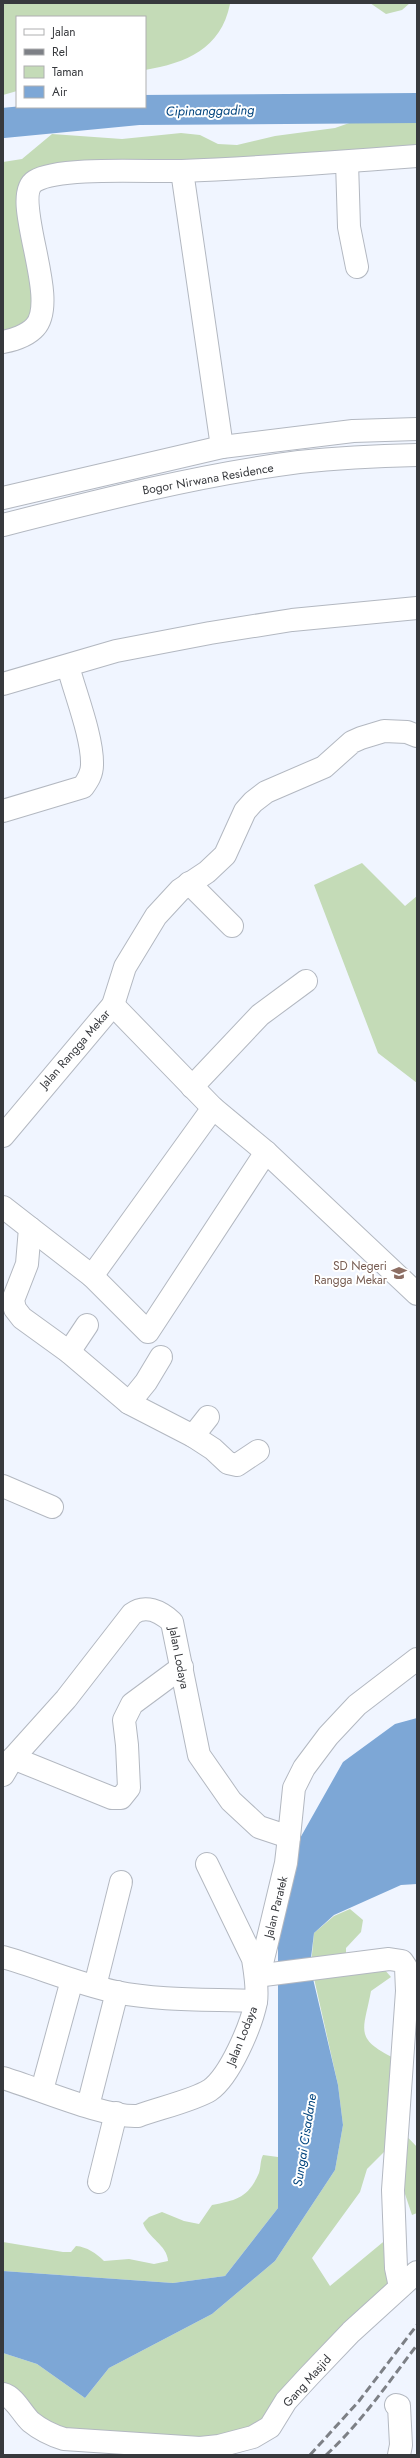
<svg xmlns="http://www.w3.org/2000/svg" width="420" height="2458" viewBox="0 0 420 2458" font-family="Jost,sans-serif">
<rect width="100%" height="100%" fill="#f0f5ff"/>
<g fill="#c4dbb7">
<path d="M 3,3 L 239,3 L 230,4 C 221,49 186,63 145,70 L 145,17 L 17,17 L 17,91 L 3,95 Z"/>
<path d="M 370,3 L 410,3 L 402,10 L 386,14 Z"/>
<path d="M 417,109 L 417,158 L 27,183 L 35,277 L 30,320 L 3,335 L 3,162 L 22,159 L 52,134 L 122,139 L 181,133 L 200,135 L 218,144 L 237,145 L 275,136 L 335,128 L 355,121 Z"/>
<path d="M 362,863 L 405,906 L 417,896 L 417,1083 L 378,1053 L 314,885 Z"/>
<path d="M 350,1909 L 363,1920 L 361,1932 L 346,1948 L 346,1959 L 384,1969 L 391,1977 L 371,1991 C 364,2030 353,2038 394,2058 L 397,2126 L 417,2147 L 417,2213 L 412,2215 L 405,2194 L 402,2163 L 391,2145 L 367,2169 L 360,2192 L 312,2258 L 330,2286 L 394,2233 L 400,2287 L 253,2437 L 80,2442 L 3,2394 L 3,2353 L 37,2364 L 85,2398 L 109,2368 L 212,2314 L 275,2261 L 335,2170 L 343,2125 L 338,2085 L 311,1965 L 314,1933 L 334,1916 Z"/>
<path d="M 263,2155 L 278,2157 L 278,2208 L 225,2276 L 173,2283 L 3,2271 L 3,2242 L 63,2252 L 71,2252 L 76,2246 C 87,2247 96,2253 104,2261 L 129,2259 L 154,2264 L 168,2261 C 167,2245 148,2238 143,2223 L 149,2217 L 162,2212 L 184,2221 L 199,2224 L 212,2205 C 237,2200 248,2198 259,2173 C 261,2167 260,2161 263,2155 Z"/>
</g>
<path fill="#7da7d6" d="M 417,1718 L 417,1884 L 401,1885 L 334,1915 L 314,1933 L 310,1966 L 338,2085 L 343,2125 L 335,2170 L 275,2261 L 212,2314 L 109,2368 L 85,2398 L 37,2364 L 3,2353 L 3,2271 L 173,2283 L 225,2276 L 278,2208 L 278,1945 L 299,1840 L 343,1762 L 395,1724 Z"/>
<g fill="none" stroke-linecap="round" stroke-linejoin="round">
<path stroke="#7da7d6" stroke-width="30" d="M 3,123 L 138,110 L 417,108"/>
<defs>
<g id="minor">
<path d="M 347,162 L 349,227 L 357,267"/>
<path d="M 182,171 L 222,447"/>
<path d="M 3,342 C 13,340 28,335 35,327 C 61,299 9,197 35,181 C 59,166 150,172 182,171 C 260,168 339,162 417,156"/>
<path d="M 3,498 L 222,447 L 353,431 L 417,429"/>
<path d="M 3,525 C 101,500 199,475 299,462 C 338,458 378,456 417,455"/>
<path d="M 3,684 L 116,651 L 210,633 L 292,620 L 417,608"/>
<path d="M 3,811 L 83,787 C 88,780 92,774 92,765 C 93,738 75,693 68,666"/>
<path d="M 189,883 L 232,926"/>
<path d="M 113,1005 L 213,1108 L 266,1152 L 417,1294"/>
<path d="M 192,1087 L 260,1015 L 306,981"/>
<path d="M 3,1136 L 113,1005 L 125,967 L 156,916 L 180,890 L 207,872 L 225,855 L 245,811 L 253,802 L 266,792 L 324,767 L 352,742 L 361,738 L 384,731 L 407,732 L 417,736"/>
<path d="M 3,1207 L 30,1228 L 27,1264 L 13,1300 L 15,1309 L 22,1318 L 69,1352 L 129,1403 L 193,1436 L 213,1449 L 228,1463 L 237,1465 L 258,1451"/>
<path d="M 30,1228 L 92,1276 L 148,1332 L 266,1152"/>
<path d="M 92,1276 L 213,1108"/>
<path d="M 69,1352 L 87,1325"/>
<path d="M 129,1403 L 146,1382 L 161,1357"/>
<path d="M 193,1436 L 208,1417"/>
<path d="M 3,1486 L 52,1507"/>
<path d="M 13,1758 L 112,1798 L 121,1798 L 129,1788 L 127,1745 L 124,1720 L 132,1704 L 182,1667"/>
<path d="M 3,1775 L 13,1758 L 66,1699 L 132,1614 C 145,1604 160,1611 172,1622 L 199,1755 L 231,1801 L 259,1827 L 289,1837 L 294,1788 L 304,1768 L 328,1736 L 357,1705 L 417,1659"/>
<path d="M 3,1957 C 41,1968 78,1984 116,1992 C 159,2001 212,1999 256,2001"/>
<path d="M 256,1976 L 389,1959 L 402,1961 L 406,1967 L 407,1991 L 393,2190 L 396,2268 L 400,2287"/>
<path d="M 259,1976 L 286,1863 L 289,1837"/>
<path d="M 95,1986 L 121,1882"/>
<path d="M 3,2078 C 37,2088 105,2118 138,2116 C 156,2109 195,2100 210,2090 C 230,2076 251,2026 256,2002 C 258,1988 255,1972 253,1959 L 207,1864"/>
<path d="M 42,2090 L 72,1980"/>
<path d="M 88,2106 L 117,1992"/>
<path d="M 99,2182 L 116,2113"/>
<path d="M 3,2394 C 15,2397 22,2414 31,2422 C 42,2431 51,2435 64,2439 L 200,2448 L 219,2446 L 253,2437 L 270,2427 L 286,2401 L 309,2376 L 351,2332 L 417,2272"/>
<path d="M 396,2405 L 399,2406 L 401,2445 L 399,2455"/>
</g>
</defs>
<use href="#minor" stroke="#b3b8c1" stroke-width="24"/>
<use href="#minor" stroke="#fff" stroke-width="22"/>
<g stroke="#7d8086" stroke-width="3" stroke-dasharray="8 4" stroke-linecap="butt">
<path d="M 310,2455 L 359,2401 L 417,2325"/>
<path d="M 326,2455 C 361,2423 388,2383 417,2345"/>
</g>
</g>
<defs>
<symbol id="school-bare" viewBox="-9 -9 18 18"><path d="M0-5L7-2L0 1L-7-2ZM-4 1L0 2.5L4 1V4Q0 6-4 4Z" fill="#8d6e63" stroke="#fff" stroke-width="2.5" paint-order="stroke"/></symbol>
</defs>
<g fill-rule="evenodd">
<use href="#school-bare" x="388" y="1262" width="22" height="22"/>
</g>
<g text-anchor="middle" stroke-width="4" stroke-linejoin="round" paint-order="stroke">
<g font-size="12" fill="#37393d" stroke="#fff">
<text transform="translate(208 479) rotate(-10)" y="4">Bogor Nirwana Residence</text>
<text transform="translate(75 1049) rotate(-49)" y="4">Jalan Rangga Mekar</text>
<text transform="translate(179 1658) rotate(79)" y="4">Jalan Lodaya</text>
<text transform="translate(276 1907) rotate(-76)" y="4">Jalan Paratek</text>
<text transform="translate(242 2036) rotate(-68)" y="4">Jalan Lodaya</text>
<text transform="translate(307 2381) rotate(-48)" y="4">Gang Masjid</text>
</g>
<g font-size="12" fill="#785e54" stroke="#fff" text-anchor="end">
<text x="387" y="1270">SD Negeri<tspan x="387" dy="14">Rangga Mekar</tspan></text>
</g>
<g font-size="13" font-style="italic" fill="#04467f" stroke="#fff">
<text transform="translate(210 110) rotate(-1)" y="5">Cipinanggading</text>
<text transform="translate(304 2140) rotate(-81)" y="5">Sungai Cisadane</text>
</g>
</g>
<rect width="420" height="2458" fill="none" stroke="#37393d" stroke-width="8"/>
<rect x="16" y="16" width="130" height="92" fill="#ffffff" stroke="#afb0b1"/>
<rect x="24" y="29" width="20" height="6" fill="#ffffff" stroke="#afb0b1"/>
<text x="52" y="36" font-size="12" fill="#37393d">Jalan</text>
<rect x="24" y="49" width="20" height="6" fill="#7d8086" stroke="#afb0b1"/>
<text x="52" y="56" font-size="12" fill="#37393d">Rel</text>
<rect x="24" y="66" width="20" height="12" fill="#c4dbb7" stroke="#afb0b1"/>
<text x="52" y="76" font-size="12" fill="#37393d">Taman</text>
<rect x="24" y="86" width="20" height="12" fill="#7da7d6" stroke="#afb0b1"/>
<text x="52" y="96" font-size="12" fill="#37393d">Air</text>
</svg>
